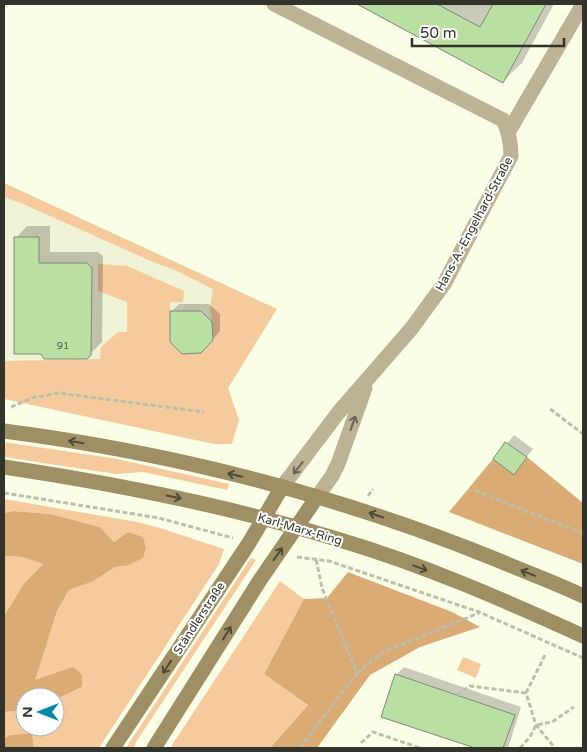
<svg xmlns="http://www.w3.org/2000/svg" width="587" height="752" viewBox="0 0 587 752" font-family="'Varela Round',sans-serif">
<rect width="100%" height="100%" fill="#fbfee6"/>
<path fill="#eff2d4" d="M 4,183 L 277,309 L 228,388 L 132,359 L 4,361 Z"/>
<g fill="#f5ca9c">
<path d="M 4,183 L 277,309 L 228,388 L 239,420 L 232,444 L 214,444 L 4,399 L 4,361 L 100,359 L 101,347 L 118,332 L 127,332 L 127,302 L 98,291 L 98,264 L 127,266 L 184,291 L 183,302 L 170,302 L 170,342 L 182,354 L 201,353 L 213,340 L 212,322 L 210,308 L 213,289 L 175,270 L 153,262 L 21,203 L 4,197 Z"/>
<path d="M 4,442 L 117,459 L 229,484 L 227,490 L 143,472 L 116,474 L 4,457 Z"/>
<path d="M 4,499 L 137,522 L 160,528 L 224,549 L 219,564 L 99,748 L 34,748 L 32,733 L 10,735 L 4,739 L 4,712 L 25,710 L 25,727 L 55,727 L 55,700 L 82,687 L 34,681 L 57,611 L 69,590 L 94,581 L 115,567 L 126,566 L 146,547 L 143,537 L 128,532 L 114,542 L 100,527 L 51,514 L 13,511 L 4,513 Z"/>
<path d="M 4,556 L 23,557 L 43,564 L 25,582 L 4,616 Z"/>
<path d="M 251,558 L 256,560 L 136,742 L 134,748 L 126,748 Z"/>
<path d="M 280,581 L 304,599 L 264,674 L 308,705 L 270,748 L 170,748 Z"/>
<path d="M 463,657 L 481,664 L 476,678 L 457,670 Z"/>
</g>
<g fill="#dbab76">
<path d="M 527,457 L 583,503 L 583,564 L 449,512 L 493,459 L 514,474 Z"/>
<path d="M 13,511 L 51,514 L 100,527 L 114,542 L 128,532 L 143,537 L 146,547 L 143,558 L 126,566 L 115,567 L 94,581 L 69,590 L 57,611 L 35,680 L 73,667 L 82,675 L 82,687 L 55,700 L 55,697 L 25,697 L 25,710 L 4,712 L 4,616 L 25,582 L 43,564 L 23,557 L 4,556 L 4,513 Z"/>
<path d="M 348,572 L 452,612 L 480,627 L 420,647 L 370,675 L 317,748 L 270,748 L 308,705 L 264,674 L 304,599 L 327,598 Z"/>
<path d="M 32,733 L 34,748 L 4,748 L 4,739 L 10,735 Z"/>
</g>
<g fill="#0003">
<path d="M 373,4 L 491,4 L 494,5 L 495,4 L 554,4 L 522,63 L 502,82 L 370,9 Z"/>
<path d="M 27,226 L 50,226 L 50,252 L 98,252 L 103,256 L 102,342 L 86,358 L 16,238 Z"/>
<path d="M 179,304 L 209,304 L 220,314 L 220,331 L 209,344 L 171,312 Z"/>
<path d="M 514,435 L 533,449 L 514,473 L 494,459 Z"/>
<path d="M 404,667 L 521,707 L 508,748 L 479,748 L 382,716 L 396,675 Z"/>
</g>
<g fill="#b9dfa3" stroke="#7d8977">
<path d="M 357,4 L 437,4 L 480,27 L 493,4 L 546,4 L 503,83 Z"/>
<path d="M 14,237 L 39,237 L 39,263 L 87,263 L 92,268 L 91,355 L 87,359 L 44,359 L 41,354 L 14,354 Z"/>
<path d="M 170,311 L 201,311 L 212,322 L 213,340 L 201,353 L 182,354 L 170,342 Z"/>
<path d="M 505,442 L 527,457 L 514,475 L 493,459 Z"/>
<path d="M 395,674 L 515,715 L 503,748 L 475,748 L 381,717 Z"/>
</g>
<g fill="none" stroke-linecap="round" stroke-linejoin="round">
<g stroke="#bcbfab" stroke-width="3" stroke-dasharray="5 2.5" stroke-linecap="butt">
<path d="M 11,407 L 32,398 L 58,393 L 204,412"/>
<path d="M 550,409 L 583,434"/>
<path d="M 475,490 L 543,518 L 583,533"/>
<path d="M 4,493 L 159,518 L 233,538"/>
<path d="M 368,496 L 373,489"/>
<path d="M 297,557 L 329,561 L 479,612 L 583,658"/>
<path d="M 357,673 L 383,652 L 479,613"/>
<path d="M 526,693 L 545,655"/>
<path d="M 457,695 L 470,686 L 526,693 L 536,725 L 555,748"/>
<path d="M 361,743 L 373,732 L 420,748"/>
<path d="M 300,748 L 357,673 L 322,588 L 316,559"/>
<path d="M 520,748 L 530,737 L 536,725 L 552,722 L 574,707"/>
</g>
<g stroke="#bcb296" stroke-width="15">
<path d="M 274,4 L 503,120 C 509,132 511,142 511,156 L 444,284 L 411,329 L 338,413 L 282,487"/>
<path d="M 509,131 L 583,4"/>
<path d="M 317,497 L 332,476 L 338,464 L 365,388"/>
</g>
<g stroke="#9e8f65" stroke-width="15">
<path d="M 4,431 C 174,453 341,496 500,561 C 528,573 556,583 583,596"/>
<path d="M 4,467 C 118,484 230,506 340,540 C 424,565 504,600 583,636"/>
<path d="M 113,748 L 249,543 L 282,487"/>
<path d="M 154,748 L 260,580 L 317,497"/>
</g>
</g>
<defs><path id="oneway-shaft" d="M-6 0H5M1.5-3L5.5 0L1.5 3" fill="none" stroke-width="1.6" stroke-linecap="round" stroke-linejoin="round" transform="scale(1.25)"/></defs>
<g stroke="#696655">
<use href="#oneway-shaft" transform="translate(353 423) rotate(-71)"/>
<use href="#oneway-shaft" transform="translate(298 468) rotate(128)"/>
</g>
<g stroke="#4d4a39">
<use href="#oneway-shaft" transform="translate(76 442) rotate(-170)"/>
<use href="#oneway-shaft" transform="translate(235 475) rotate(-167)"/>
<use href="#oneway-shaft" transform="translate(174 497) rotate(12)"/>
<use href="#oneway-shaft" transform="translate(376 515) rotate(-161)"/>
<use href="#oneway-shaft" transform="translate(278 554) rotate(-55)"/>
<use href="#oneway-shaft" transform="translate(420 568) rotate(20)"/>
<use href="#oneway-shaft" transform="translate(528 573) rotate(-158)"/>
<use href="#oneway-shaft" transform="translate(227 633) rotate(-58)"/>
<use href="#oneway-shaft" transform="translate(167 667) rotate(123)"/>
</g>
<g text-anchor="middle" stroke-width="4" stroke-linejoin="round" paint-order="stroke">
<g font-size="10" fill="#545e48">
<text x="63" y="349">91</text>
</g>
<g font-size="12" fill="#32332a" stroke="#fff">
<text transform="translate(474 224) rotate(-62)" y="4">Hans-A.-Engelhard-Straße</text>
<text transform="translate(300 529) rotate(16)" y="4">Karl-Marx-Ring</text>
<text transform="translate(199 618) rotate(-57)" y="4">Ständlerstraße</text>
</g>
</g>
<rect width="587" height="752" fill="none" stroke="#32332a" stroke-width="10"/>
<g transform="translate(40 712) rotate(270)"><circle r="24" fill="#ffffff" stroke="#adadaa"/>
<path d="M0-4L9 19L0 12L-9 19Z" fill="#0089a9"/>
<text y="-8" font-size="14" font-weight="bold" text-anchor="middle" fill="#32332a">N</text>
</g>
<path d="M412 38v8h152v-8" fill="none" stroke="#32332a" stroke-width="2.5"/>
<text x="420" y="38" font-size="15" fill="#32332a" stroke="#ffffff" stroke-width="4" paint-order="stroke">50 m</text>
</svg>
